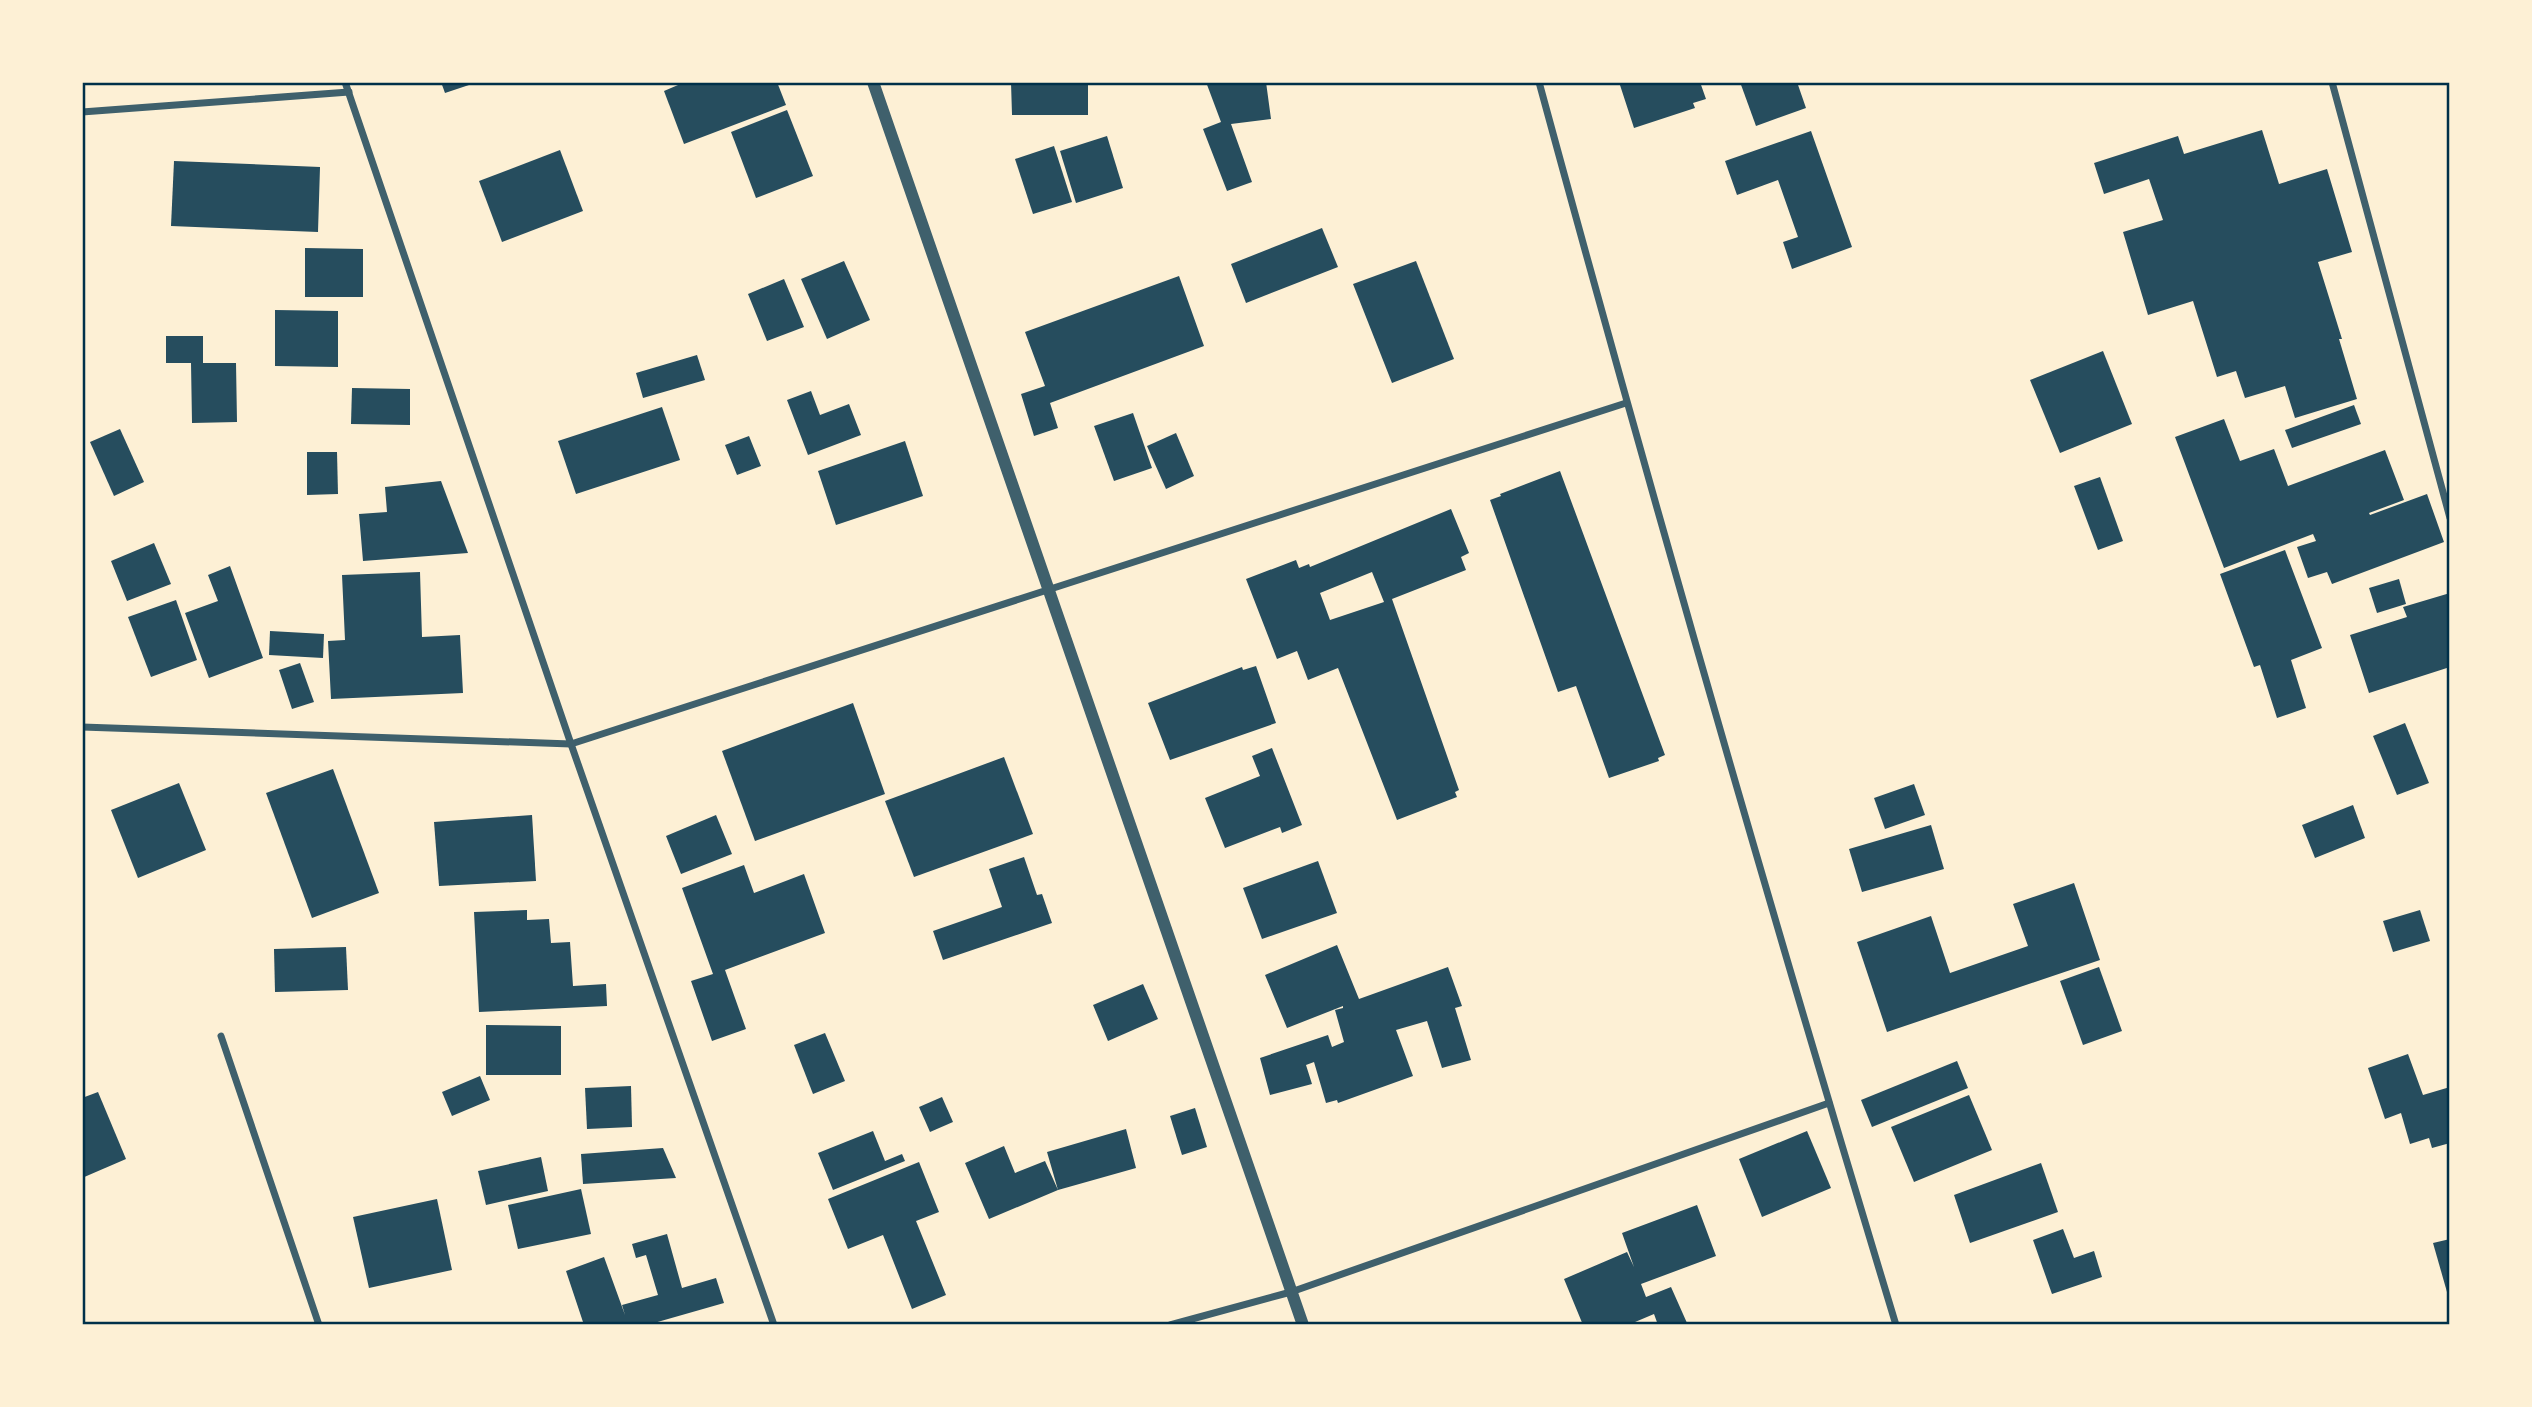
<svg xmlns="http://www.w3.org/2000/svg" width="2532" height="1407" viewBox="0 0 2532 1407" font-family="'IBM Plex Sans',sans-serif">
<rect width="100%" height="100%" fill="#fdf0d5"/>
<g fill="#264d5e" fill-rule="evenodd">
<path d="M 441,82 L 475,82 L 475,83 L 445,93 Z"/>
<path d="M 685,82 L 777,82 L 786,105 L 684,144 L 664,91 Z"/>
<path d="M 1011,82 L 1088,82 L 1088,115 L 1012,115 Z"/>
<path d="M 1206,82 L 1266,82 L 1271,119 L 1231,124 L 1252,182 L 1227,191 L 1203,129 L 1221,122 Z"/>
<path d="M 1619,82 L 1700,82 L 1706,99 L 1693,103 L 1695,108 L 1634,128 Z"/>
<path d="M 1740,82 L 1797,82 L 1806,108 L 1756,126 Z"/>
<path d="M 787,110 L 813,176 L 756,198 L 731,132 Z"/>
<path d="M 2262,130 L 2279,184 L 2327,169 L 2352,252 L 2318,262 L 2342,339 L 2339,339 L 2357,399 L 2295,418 L 2285,386 L 2245,398 L 2236,371 L 2217,377 L 2193,301 L 2148,315 L 2123,232 L 2163,220 L 2149,179 L 2104,194 L 2094,163 L 2178,136 L 2184,154 Z"/>
<path d="M 1811,131 L 1852,247 L 1792,269 L 1783,242 L 1798,237 L 1778,180 L 1737,195 L 1725,161 Z"/>
<path d="M 1107,136 L 1123,188 L 1076,203 L 1060,151 Z"/>
<path d="M 1054,146 L 1072,202 L 1033,214 L 1015,159 Z"/>
<path d="M 560,150 L 583,211 L 502,242 L 479,181 Z"/>
<path d="M 174,161 L 320,167 L 318,232 L 171,226 Z"/>
<path d="M 1322,228 L 1338,267 L 1246,303 L 1231,264 Z"/>
<path d="M 305,248 L 363,249 L 363,297 L 305,297 Z"/>
<path d="M 844,261 L 870,320 L 827,339 L 801,279 Z"/>
<path d="M 1416,261 L 1454,359 L 1392,383 L 1353,284 Z"/>
<path d="M 1179,276 L 1204,346 L 1050,403 L 1058,428 L 1034,436 L 1021,394 L 1045,386 L 1025,332 Z"/>
<path d="M 784,279 L 804,327 L 767,341 L 748,294 Z"/>
<path d="M 275,310 L 338,311 L 338,367 L 275,366 Z"/>
<path d="M 166,336 L 203,336 L 203,363 L 236,363 L 237,422 L 192,423 L 191,363 L 166,363 Z"/>
<path d="M 2103,351 L 2132,424 L 2060,453 L 2030,380 Z"/>
<path d="M 697,355 L 705,380 L 643,398 L 636,373 Z"/>
<path d="M 352,388 L 410,389 L 410,425 L 351,424 Z"/>
<path d="M 811,391 L 820,415 L 849,404 L 861,435 L 808,455 L 787,400 Z"/>
<path d="M 2354,405 L 2361,424 L 2292,448 L 2285,430 Z"/>
<path d="M 662,407 L 680,460 L 576,494 L 558,441 Z"/>
<path d="M 1133,413 L 1152,468 L 1114,481 L 1094,426 Z"/>
<path d="M 2224,419 L 2240,461 L 2274,449 L 2288,486 L 2385,450 L 2404,500 L 2369,513 L 2370,515 L 2427,494 L 2444,542 L 2332,584 L 2327,572 L 2308,578 L 2297,547 L 2316,541 L 2313,534 L 2224,568 L 2175,437 Z"/>
<path d="M 120,429 L 144,482 L 114,496 L 90,442 Z"/>
<path d="M 1176,433 L 1194,476 L 1166,489 L 1147,446 Z"/>
<path d="M 749,436 L 761,466 L 737,475 L 725,445 Z"/>
<path d="M 905,441 L 923,496 L 836,525 L 818,471 Z"/>
<path d="M 307,452 L 337,452 L 338,494 L 307,495 Z"/>
<path d="M 1560,471 L 1665,755 L 1658,758 L 1659,761 L 1609,778 L 1576,686 L 1558,692 L 1490,500 L 1501,496 L 1500,494 Z"/>
<path d="M 2100,477 L 2123,541 L 2098,550 L 2074,486 Z"/>
<path d="M 441,481 L 468,553 L 363,561 L 359,514 L 387,512 L 385,487 Z"/>
<path d="M 1451,509 L 1469,553 L 1461,557 L 1466,570 L 1392,599 L 1459,790 L 1455,792 L 1457,797 L 1397,820 L 1338,668 L 1308,680 L 1297,651 L 1277,659 L 1246,579 L 1296,560 L 1299,568 L 1309,564 L 1310,567 ZM 1372,572 L 1384,602 L 1330,620 L 1320,593 Z"/>
<path d="M 154,543 L 171,584 L 127,601 L 111,561 Z"/>
<path d="M 2285,550 L 2322,648 L 2291,660 L 2306,708 L 2277,718 L 2260,665 L 2254,667 L 2220,574 Z"/>
<path d="M 230,566 L 263,658 L 209,678 L 185,613 L 218,601 L 208,575 Z"/>
<path d="M 420,572 L 422,637 L 460,635 L 463,693 L 331,699 L 328,641 L 345,640 L 342,575 Z"/>
<path d="M 2399,579 L 2406,604 L 2377,613 L 2369,588 Z"/>
<path d="M 2450,593 L 2450,667 L 2369,693 L 2350,635 L 2407,617 L 2403,607 Z"/>
<path d="M 176,600 L 197,660 L 151,677 L 128,617 Z"/>
<path d="M 270,631 L 324,634 L 323,658 L 269,655 Z"/>
<path d="M 300,663 L 314,702 L 292,709 L 279,670 Z"/>
<path d="M 1256,666 L 1276,723 L 1170,760 L 1148,703 L 1242,667 L 1243,670 Z"/>
<path d="M 853,703 L 885,794 L 755,841 L 722,751 Z"/>
<path d="M 2405,723 L 2429,783 L 2397,795 L 2373,736 Z"/>
<path d="M 1272,748 L 1302,825 L 1282,833 L 1280,827 L 1225,848 L 1205,798 L 1260,776 L 1252,756 Z"/>
<path d="M 1004,757 L 1033,834 L 914,877 L 885,801 Z"/>
<path d="M 333,769 L 379,893 L 312,918 L 266,793 Z"/>
<path d="M 179,783 L 206,850 L 138,878 L 111,810 Z"/>
<path d="M 1914,784 L 1925,815 L 1885,829 L 1874,798 Z"/>
<path d="M 2353,805 L 2365,838 L 2315,858 L 2302,825 Z"/>
<path d="M 532,815 L 536,881 L 439,886 L 434,822 Z"/>
<path d="M 716,815 L 732,854 L 681,874 L 666,836 Z"/>
<path d="M 1931,825 L 1944,869 L 1862,892 L 1849,849 Z"/>
<path d="M 1024,857 L 1037,895 L 1042,894 L 1052,923 L 943,960 L 933,931 L 1002,907 L 989,869 Z"/>
<path d="M 1318,861 L 1337,913 L 1262,939 L 1243,888 Z"/>
<path d="M 744,865 L 754,893 L 804,874 L 825,933 L 725,970 L 746,1029 L 712,1041 L 691,981 L 713,974 L 682,888 Z"/>
<path d="M 2074,883 L 2100,960 L 1887,1032 L 1857,942 L 1931,916 L 1950,973 L 2028,946 L 2013,904 Z"/>
<path d="M 527,910 L 527,920 L 549,919 L 551,943 L 570,942 L 573,986 L 606,984 L 607,1006 L 479,1012 L 474,912 Z"/>
<path d="M 2420,910 L 2430,941 L 2393,952 L 2383,921 Z"/>
<path d="M 1337,945 L 1359,999 L 1448,967 L 1462,1006 L 1455,1008 L 1471,1060 L 1442,1068 L 1427,1021 L 1396,1030 L 1413,1076 L 1338,1103 L 1337,1100 L 1326,1103 L 1314,1062 L 1306,1065 L 1312,1084 L 1270,1095 L 1260,1058 L 1328,1035 L 1332,1047 L 1344,1042 L 1335,1010 L 1343,1008 L 1343,1006 L 1287,1028 L 1265,975 Z"/>
<path d="M 346,947 L 348,990 L 275,992 L 274,949 Z"/>
<path d="M 2099,967 L 2122,1031 L 2083,1045 L 2060,981 Z"/>
<path d="M 1143,984 L 1158,1019 L 1108,1041 L 1093,1005 Z"/>
<path d="M 486,1025 L 561,1026 L 561,1075 L 486,1075 Z"/>
<path d="M 825,1033 L 845,1081 L 813,1094 L 794,1045 Z"/>
<path d="M 2408,1054 L 2423,1095 L 2450,1087 L 2450,1143 L 2432,1148 L 2429,1138 L 2410,1144 L 2401,1113 L 2385,1119 L 2368,1068 Z"/>
<path d="M 1957,1061 L 1968,1088 L 1872,1127 L 1861,1100 Z"/>
<path d="M 480,1076 L 490,1100 L 452,1116 L 442,1092 Z"/>
<path d="M 631,1086 L 632,1127 L 587,1129 L 585,1088 Z"/>
<path d="M 98,1092 L 126,1159 L 82,1178 L 82,1098 Z"/>
<path d="M 1969,1095 L 1992,1150 L 1914,1182 L 1891,1127 Z"/>
<path d="M 942,1097 L 953,1122 L 930,1132 L 919,1107 Z"/>
<path d="M 1195,1108 L 1207,1147 L 1182,1155 L 1170,1116 Z"/>
<path d="M 1126,1129 L 1136,1168 L 1058,1190 L 989,1219 L 965,1163 L 1004,1146 L 1015,1173 L 1045,1161 L 1058,1190 L 1047,1152 Z"/>
<path d="M 873,1131 L 885,1161 L 902,1154 L 905,1161 L 833,1190 L 818,1153 Z"/>
<path d="M 1807,1131 L 1831,1188 L 1762,1217 L 1739,1159 Z"/>
<path d="M 663,1148 L 676,1178 L 583,1184 L 581,1154 Z"/>
<path d="M 541,1157 L 548,1191 L 486,1205 L 478,1171 Z"/>
<path d="M 919,1162 L 939,1212 L 916,1221 L 946,1295 L 912,1309 L 883,1235 L 848,1249 L 828,1199 Z"/>
<path d="M 2041,1163 L 2058,1212 L 1970,1243 L 1954,1195 Z"/>
<path d="M 581,1189 L 591,1234 L 518,1249 L 508,1205 Z"/>
<path d="M 437,1199 L 452,1270 L 369,1288 L 353,1217 Z"/>
<path d="M 1697,1205 L 1716,1256 L 1641,1284 L 1646,1297 L 1671,1287 L 1687,1323 L 1658,1325 L 1654,1314 L 1628,1325 L 1583,1325 L 1564,1279 L 1627,1252 L 1634,1267 L 1622,1233 Z"/>
<path d="M 2063,1229 L 2074,1258 L 2094,1251 L 2102,1277 L 2052,1294 L 2033,1240 Z"/>
<path d="M 667,1234 L 682,1288 L 716,1278 L 724,1303 L 647,1325 L 584,1325 L 566,1271 L 604,1257 L 625,1315 L 622,1305 L 658,1295 L 646,1255 L 636,1258 L 632,1244 Z"/>
<path d="M 2450,1239 L 2450,1299 L 2449,1299 L 2433,1243 Z"/>
</g>
<g fill="none" stroke-linecap="round" stroke-linejoin="round">
<g stroke="#3f606c" stroke-width="7">
<path d="M 345,82 L 571,744 L 774,1325"/>
<path d="M 1539,82 C 1652,498 1771,912 1896,1325"/>
<path d="M 2332,82 L 2450,518"/>
<path d="M 82,112 L 349,92"/>
<path d="M 82,727 L 571,744 L 1626,403"/>
<path d="M 221,1036 L 319,1325"/>
<path d="M 1170,1325 L 1291,1292 L 1829,1103"/>
</g>
<path stroke="#3f606c" stroke-width="12" d="M 873,82 L 1303,1325"/>
</g>
<rect width="2532" height="1407" fill="none" stroke="#fdf0d5" stroke-width="168"/>
<rect x="84" y="84" width="2364" height="1239" fill="none" stroke="#003049" stroke-width="2.5"/>
</svg>
